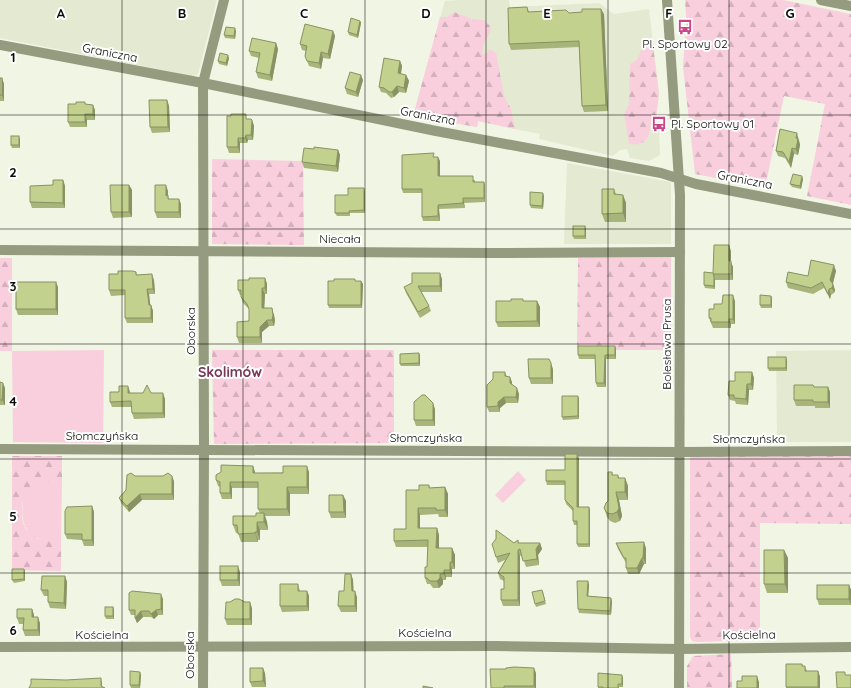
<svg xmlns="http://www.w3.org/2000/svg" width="851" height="688" viewBox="0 0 851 688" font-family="Quicksand,sans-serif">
<defs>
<pattern id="forest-firs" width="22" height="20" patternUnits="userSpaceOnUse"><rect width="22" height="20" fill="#f9cfde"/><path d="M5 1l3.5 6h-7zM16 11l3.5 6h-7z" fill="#d4b1bd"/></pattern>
</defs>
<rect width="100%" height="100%" fill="#f1f5e4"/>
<g fill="#e4ead1">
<path d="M 0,0 L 217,0 L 198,74 L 193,76 L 0,38 Z"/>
<path d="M 459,0 L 509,0 L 510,7 L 599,3 L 614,14 L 649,9 L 659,94 L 656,118 L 656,130 L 659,130 L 660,155 L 649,161 L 630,158 L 627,149 L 620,150 L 613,156 L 539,139 L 540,134 L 515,129 L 478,121 L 477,127 L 413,116 L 445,1 Z"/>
<path d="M 567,163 L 671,182 L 671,244 L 564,244 Z"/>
<path d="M 851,350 L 851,442 L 777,442 L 776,351 Z"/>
</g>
<g fill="#f9cfde">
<path d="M 104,350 L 103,443 L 13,442 L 12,351 Z"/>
<path d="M 518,471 L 526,480 L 503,503 L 495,495 Z"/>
<path d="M 62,481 L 61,543 C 55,540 42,541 37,538 C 22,530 21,516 23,501 C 23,497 23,492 26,489 C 34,481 51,481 62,481 Z"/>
</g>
<g fill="url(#forest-firs)">
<path d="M 685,0 L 783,0 L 851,14 L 851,205 L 807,196 L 825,104 L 784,96 L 765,188 L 695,174 L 683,67 L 685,37 L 687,32 Z"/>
<path d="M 454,12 L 472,19 L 484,20 C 496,30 489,32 485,42 C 483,45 483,49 482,52 L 483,54 L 487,53 L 489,49 L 496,52 L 504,96 L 511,109 L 515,129 L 478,121 L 477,127 L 413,116 L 440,17 L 447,17 Z"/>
<path d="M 652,38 L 659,94 L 656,118 L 651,121 C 650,136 647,147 629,144 L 624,114 L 629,104 L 630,64 L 637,60 L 646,39 Z"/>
<path d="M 212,159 L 303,161 L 304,245 L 212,244 Z"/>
<path d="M 671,257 L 671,350 L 577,350 L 578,258 Z"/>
<rect x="0" y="258" width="12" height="93"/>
<path d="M 212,350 L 394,350 L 394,443 L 214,444 Z"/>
<path d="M 12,456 L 62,456 L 62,481 L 43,482 L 26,489 L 24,494 L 22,506 L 22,519 L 25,528 L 38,539 L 54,540 L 61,543 L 61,571 L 12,570 Z"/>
<path d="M 690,456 L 851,456 L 851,524 L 760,523 L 760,640 L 697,642 L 692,641 L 690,637 Z"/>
<path d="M 731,654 L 732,688 L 687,688 L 687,666 L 693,656 Z"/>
</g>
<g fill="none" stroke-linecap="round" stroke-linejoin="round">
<g stroke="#949b7f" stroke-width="10">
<path d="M 821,0 L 851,6"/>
<path d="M 0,45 L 203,83 L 436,131 L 661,173 L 696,184 L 851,214"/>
<path d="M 0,250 L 490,253 L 680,252"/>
<path d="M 0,449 L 679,452 L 851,451"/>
<path d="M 0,647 L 496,646 L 679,649 L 851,647"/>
<path d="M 203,688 L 204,449 L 203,83 L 224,0"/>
</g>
<path stroke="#949b7f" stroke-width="10" d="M 667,0 L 680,195 L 679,688"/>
</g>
<g fill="#a7b47a">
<path d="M 527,7 L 529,12 L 569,13 L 604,14 L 608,111 L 584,112 L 582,106 L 579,47 L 511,50 L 509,44 Z"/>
<path d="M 360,21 L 361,23 L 358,38 L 349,35 L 348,32 Z"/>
<path d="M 236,31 L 235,39 L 225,38 L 224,35 Z"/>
<path d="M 333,31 L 335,36 L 330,59 L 323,58 L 321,69 L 309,66 L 305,56 L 306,51 L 302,50 L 300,44 Z"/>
<path d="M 276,43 L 278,49 L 272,81 L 258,78 L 256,72 L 259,58 L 251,56 L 249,51 Z"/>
<path d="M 229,58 L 227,66 L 219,64 L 218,61 Z"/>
<path d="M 400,61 L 402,66 L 401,74 L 406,75 L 409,81 L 406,93 L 399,92 L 394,97 L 391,98 L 386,93 L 381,92 L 379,87 Z"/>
<path d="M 0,78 L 2,78 L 4,84 L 4,101 L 0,101 Z"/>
<path d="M 363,80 L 358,97 L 347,94 L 345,88 Z"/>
<path d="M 167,100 L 169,106 L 170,132 L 152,133 L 150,127 Z"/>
<path d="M 86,105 L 95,110 L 95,120 L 87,120 L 87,127 L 70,127 L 68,122 Z"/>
<path d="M 247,119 L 252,120 L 254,126 L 253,140 L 248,140 L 247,143 L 240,143 L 240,153 L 229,153 L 227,147 Z"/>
<path d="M 20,139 L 20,148 L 12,148 L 11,145 Z"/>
<path d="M 799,139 L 799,140 L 800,145 L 798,155 L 794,154 L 791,168 L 785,158 L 778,156 L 776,151 Z"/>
<path d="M 314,149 L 338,150 L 340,155 L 338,172 L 304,168 L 302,162 Z"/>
<path d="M 435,157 L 440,161 L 440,176 L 475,180 L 475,182 L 484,182 L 485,186 L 485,202 L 464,203 L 465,208 L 439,209 L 440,221 L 423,221 L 422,217 L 422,193 L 403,193 L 402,189 Z"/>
<path d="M 803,179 L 801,189 L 792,187 L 790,184 Z"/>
<path d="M 63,180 L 65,186 L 65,208 L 32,208 L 30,202 Z"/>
<path d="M 129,185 L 132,190 L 132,217 L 113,218 L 111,212 Z"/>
<path d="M 614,189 L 616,194 L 623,195 L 626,203 L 626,222 L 605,222 L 602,214 Z"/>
<path d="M 168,191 L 168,196 L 169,199 L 181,204 L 181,218 L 157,218 L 155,212 Z"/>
<path d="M 365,191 L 365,213 L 350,213 L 350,216 L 337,216 L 335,213 L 348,195 Z"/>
<path d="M 544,196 L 543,209 L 531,208 L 530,205 Z"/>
<path d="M 585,226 L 586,229 L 586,239 L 574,239 L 573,236 Z"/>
<path d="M 731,251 L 731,262 L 733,267 L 733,280 L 715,280 L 715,289 L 705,288 L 704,285 Z"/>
<path d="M 836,271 L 833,284 L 835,290 L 834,293 L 831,295 L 830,299 L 824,288 L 813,294 L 788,288 L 786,282 L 808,276 Z"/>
<path d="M 136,272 L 137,275 L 154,280 L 155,294 L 149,294 L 150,305 L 151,305 L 153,311 L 153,323 L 127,323 L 125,318 L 125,295 L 111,296 L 109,290 L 118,274 Z"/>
<path d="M 265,278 L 267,284 L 267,294 L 265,294 L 264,308 L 274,314 L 275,320 L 274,326 L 269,326 L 262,332 L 262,343 L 239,343 L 237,337 L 249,321 L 249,309 L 243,303 L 241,297 L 241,295 L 240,295 L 238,290 Z"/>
<path d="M 355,279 L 355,281 L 361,281 L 363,284 L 362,308 L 329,308 L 328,305 Z"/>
<path d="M 442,279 L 442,292 L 421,292 L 429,306 L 431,311 L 420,318 L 406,293 L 404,287 Z"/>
<path d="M 58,287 L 58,315 L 18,315 L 16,309 Z"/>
<path d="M 771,296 L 772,298 L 772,308 L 761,308 L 760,305 Z"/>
<path d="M 523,299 L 523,301 L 537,301 L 540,307 L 540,327 L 498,327 L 496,322 L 511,301 Z"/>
<path d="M 735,301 L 735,324 L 731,324 L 731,328 L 713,328 L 709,318 L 714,309 L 722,304 Z"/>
<path d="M 615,346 L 616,350 L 616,359 L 606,359 L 606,387 L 597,387 L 596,383 L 595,359 L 579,359 L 578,355 Z"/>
<path d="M 419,353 L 420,356 L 420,366 L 401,366 L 400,364 Z"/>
<path d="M 787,360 L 787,371 L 769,371 L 768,368 Z"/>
<path d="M 553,369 L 553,384 L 531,384 L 529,378 Z"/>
<path d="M 505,372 L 507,377 L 512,382 L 512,385 L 519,394 L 518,403 L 506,403 L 500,408 L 500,412 L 489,412 L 487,407 Z"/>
<path d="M 752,372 L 754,378 L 753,390 L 749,390 L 748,405 L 736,404 L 735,401 L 730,400 L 728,395 L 735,381 Z"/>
<path d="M 0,382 L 5,388 L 5,405 L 0,405 Z"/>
<path d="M 814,387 L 828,387 L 830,392 L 830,408 L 815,408 L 815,406 L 796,406 L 794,400 Z"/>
<path d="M 130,392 L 130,393 L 151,393 L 165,399 L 165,418 L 134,419 L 132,413 L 132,407 L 112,407 L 110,402 Z"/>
<path d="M 579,399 L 579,419 L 563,420 L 562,417 Z"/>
<path d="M 435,409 L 435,426 L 416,426 L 414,420 Z"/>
<path d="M 579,458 L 579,507 L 589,507 L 590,511 L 590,547 L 578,547 L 577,544 L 577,525 L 574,525 L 573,521 L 573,511 L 566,504 L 565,500 L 565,485 L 547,485 L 546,481 L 565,470 Z"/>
<path d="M 253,466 L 255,473 L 309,472 L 309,494 L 290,494 L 290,516 L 265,516 L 267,522 L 268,530 L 260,530 L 260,540 L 258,540 L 258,542 L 241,542 L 238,533 L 236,533 L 233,525 L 256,516 L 260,513 L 258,509 L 258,488 L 232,488 L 232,499 L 222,499 L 220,493 L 220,487 L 218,486 L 216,480 Z"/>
<path d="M 612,472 L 613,475 L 618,475 L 619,478 L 625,478 L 628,486 L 628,500 L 619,500 L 622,516 L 620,521 L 615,523 L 610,521 L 607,517 L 604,508 L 608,501 Z"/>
<path d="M 174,481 L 174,500 L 142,500 L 129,512 L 121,503 L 119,498 L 126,490 Z"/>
<path d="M 429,485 L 430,488 L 445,487 L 448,494 L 448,517 L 439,517 L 438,514 L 420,515 L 420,528 L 437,528 L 439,535 L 439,548 L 452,548 L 455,555 L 455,569 L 452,569 L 452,577 L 446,577 L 446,580 L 443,580 L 443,584 L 439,588 L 433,588 L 430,584 L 427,584 L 425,578 L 427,567 L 428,547 L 396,547 L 394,541 L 406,529 L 419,490 Z"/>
<path d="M 343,495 L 346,501 L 346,518 L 331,518 L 329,512 Z"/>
<path d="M 92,506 L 94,512 L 94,546 L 84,546 L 82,540 L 67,539 L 65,534 Z"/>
<path d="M 496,539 L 514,543 L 518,540 L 519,543 L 540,543 L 542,549 L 538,555 L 539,565 L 526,567 L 522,555 L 520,556 L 520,606 L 503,606 L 501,600 L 504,589 L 504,581 L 500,579 L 498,573 L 505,560 L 498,563 L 496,557 Z"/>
<path d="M 616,543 L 646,548 L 646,564 L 644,564 L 639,574 L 628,574 L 626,568 L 626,563 L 618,549 Z"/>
<path d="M 784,550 L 788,558 L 788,593 L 767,593 L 764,584 Z"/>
<path d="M 24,569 L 25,571 L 25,581 L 14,583 L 12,580 Z"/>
<path d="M 240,572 L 240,586 L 222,586 L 220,580 Z"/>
<path d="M 351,574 L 353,580 L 353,591 L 357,597 L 357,612 L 341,612 L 338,606 Z"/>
<path d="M 65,576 L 67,582 L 66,609 L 50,608 L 48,602 L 48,596 L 44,596 L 41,590 Z"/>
<path d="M 588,581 L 589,585 L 588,596 L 611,598 L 612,602 L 611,615 L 579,613 L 578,609 Z"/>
<path d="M 298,584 L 300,591 L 307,591 L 309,596 L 309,611 L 282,612 L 280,606 Z"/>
<path d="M 849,585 L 851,590 L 851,605 L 819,605 L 817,599 Z"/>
<path d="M 543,592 L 546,604 L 536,607 L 535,604 Z"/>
<path d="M 163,599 L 163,615 L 158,615 L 154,619 L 151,617 L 143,617 L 137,623 L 135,618 L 135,615 L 131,615 L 129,610 Z"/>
<path d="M 113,607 L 114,610 L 114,619 L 106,619 L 105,616 Z"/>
<path d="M 252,608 L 252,625 L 227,625 L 225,619 Z"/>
<path d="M 32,609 L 34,615 L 34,617 L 40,623 L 40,636 L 25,636 L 23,630 L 23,624 L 19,624 L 17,618 Z"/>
<path d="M 802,664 L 803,666 L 805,666 L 807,671 L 818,671 L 820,677 L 820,688 L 786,688 L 786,687 Z"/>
<path d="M 506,669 L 536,673 L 536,688 L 491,688 Z"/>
<path d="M 265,673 L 266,687 L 252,687 L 250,682 Z"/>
<path d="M 141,675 L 140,688 L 131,688 L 130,685 Z"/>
<path d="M 623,678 L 623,687 L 619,687 L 619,688 L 598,688 L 598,687 Z"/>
</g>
<g fill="#889263">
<path d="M 601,9 L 604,14 L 608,111 L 606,105 Z"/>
<path d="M 360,21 L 361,23 L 358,38 L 357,35 Z"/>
<path d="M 235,28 L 236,31 L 235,39 L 234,36 Z"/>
<path d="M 333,31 L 335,36 L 330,59 L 328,54 Z"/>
<path d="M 276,43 L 278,49 L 272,81 L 270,75 Z"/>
<path d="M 321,52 L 323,58 L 321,69 L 319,63 Z"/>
<path d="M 228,55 L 229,58 L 227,66 L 226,63 Z"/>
<path d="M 400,61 L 402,66 L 400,79 L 398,73 Z"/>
<path d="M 361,75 L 363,80 L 358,97 L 356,92 Z"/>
<path d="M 406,75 L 409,81 L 406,93 L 404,88 Z"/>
<path d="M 2,78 L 4,84 L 4,101 L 2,95 Z"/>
<path d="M 397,86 L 399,92 L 394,97 L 392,92 Z"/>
<path d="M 167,100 L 169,106 L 170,132 L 168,127 Z"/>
<path d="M 93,105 L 95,110 L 95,120 L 93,114 Z"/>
<path d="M 85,114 L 87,120 L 87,127 L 85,122 Z"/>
<path d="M 252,120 L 254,126 L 253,140 L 251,135 Z"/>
<path d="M 797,133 L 800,145 L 798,155 L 796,149 L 796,138 Z"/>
<path d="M 246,135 L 248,140 L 247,143 L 245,138 Z"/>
<path d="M 19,136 L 20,139 L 20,148 L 19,145 Z"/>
<path d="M 238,138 L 240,143 L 240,153 L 238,147 Z"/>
<path d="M 792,148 L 794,154 L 791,168 L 789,162 Z"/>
<path d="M 338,150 L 340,155 L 338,172 L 336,166 Z"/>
<path d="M 438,157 L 440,161 L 440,180 L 438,176 Z"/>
<path d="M 802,176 L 803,179 L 801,189 L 800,186 Z"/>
<path d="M 63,180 L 65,186 L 65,208 L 63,203 Z"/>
<path d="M 484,182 L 485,186 L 485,202 L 484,198 Z"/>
<path d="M 129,185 L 132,190 L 132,217 L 129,212 Z"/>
<path d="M 166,185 L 168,191 L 168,201 L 166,196 Z"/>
<path d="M 364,188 L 365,191 L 365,213 L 364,210 Z"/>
<path d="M 543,193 L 544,196 L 543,209 L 542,206 Z"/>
<path d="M 623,195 L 626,203 L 626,222 L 623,213 Z"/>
<path d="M 463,198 L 465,208 L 463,203 Z"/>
<path d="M 179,199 L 181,204 L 181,218 L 179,212 Z"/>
<path d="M 438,205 L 439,209 L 440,221 L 438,216 Z"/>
<path d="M 585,226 L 586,229 L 586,239 L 585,236 Z"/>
<path d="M 729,245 L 731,251 L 731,262 L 733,267 L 733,280 L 731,274 L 729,261 Z"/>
<path d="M 834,265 L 836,271 L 832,286 L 830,280 Z"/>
<path d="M 440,273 L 442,279 L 442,292 L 440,286 Z"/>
<path d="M 152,274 L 154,280 L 155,294 L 153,289 Z"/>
<path d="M 714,277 L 715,280 L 715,289 L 714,286 Z"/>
<path d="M 265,278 L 267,284 L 267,294 L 265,288 Z"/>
<path d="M 361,281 L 363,284 L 362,308 L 361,305 Z"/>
<path d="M 56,282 L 58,287 L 58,315 L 56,309 Z"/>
<path d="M 833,284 L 835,290 L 834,293 L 832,288 Z"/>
<path d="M 262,288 L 265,294 L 264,314 L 262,308 Z"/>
<path d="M 147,289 L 149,294 L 151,311 L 149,305 Z"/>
<path d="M 829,289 L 831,295 L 830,299 L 828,294 Z"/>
<path d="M 733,295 L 735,301 L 735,324 L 733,319 Z"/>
<path d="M 771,296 L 772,298 L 772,308 L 771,305 Z"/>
<path d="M 537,301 L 540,307 L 540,327 L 537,321 Z"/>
<path d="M 151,305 L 153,311 L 153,323 L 151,318 Z"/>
<path d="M 272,308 L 275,320 L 274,326 L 272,320 Z"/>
<path d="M 729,319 L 731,324 L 731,328 L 729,322 Z"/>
<path d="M 267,320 L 269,326 L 262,332 L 262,343 L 260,337 L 260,327 Z"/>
<path d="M 615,346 L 616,350 L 616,359 L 615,355 Z"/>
<path d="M 419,353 L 420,356 L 420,366 L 419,363 Z"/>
<path d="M 605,355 L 606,359 L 606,387 L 604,383 Z"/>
<path d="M 786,357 L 787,360 L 787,371 L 786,368 Z"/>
<path d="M 551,363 L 553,369 L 553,384 L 551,378 Z"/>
<path d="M 752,372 L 754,378 L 753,390 L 751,384 Z"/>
<path d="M 510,377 L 512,382 L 512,389 L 510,383 Z"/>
<path d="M 3,383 L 5,388 L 5,405 L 2,400 Z"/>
<path d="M 747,384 L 749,390 L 748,405 L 746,399 Z"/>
<path d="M 128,386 L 130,392 L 130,399 L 128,393 Z"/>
<path d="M 828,387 L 830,392 L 830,408 L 828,402 Z"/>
<path d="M 517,388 L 519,394 L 518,403 L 516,397 Z"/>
<path d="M 163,393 L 165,399 L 165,418 L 163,413 Z"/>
<path d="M 578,396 L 579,399 L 579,419 L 578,416 Z"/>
<path d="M 504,397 L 506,403 L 500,408 L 500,412 L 498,406 L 498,402 Z"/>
<path d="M 433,403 L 435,409 L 435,426 L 433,420 Z"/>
<path d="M 577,454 L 579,458 L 579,511 L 577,507 Z"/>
<path d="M 253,466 L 255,472 L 255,479 L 253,473 Z"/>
<path d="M 307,466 L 309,472 L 309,494 L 307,487 Z"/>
<path d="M 172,476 L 174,481 L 174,500 L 172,494 Z"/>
<path d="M 625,478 L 628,486 L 628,500 L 625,492 Z"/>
<path d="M 230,482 L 232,488 L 232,499 L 230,493 Z"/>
<path d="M 287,487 L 290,494 L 290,516 L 287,509 Z"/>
<path d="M 445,487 L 448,494 L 448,517 L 445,510 Z"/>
<path d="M 616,492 L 619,500 L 622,516 L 620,521 L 617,512 Z"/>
<path d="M 140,494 L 142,500 L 129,512 L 127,506 Z"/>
<path d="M 343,495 L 346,501 L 346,518 L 344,512 Z"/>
<path d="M 92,506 L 94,512 L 94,546 L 92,540 Z"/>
<path d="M 589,507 L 590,511 L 590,547 L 589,544 Z"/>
<path d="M 418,508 L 420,515 L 420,535 L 418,528 Z"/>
<path d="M 264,513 L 267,522 L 268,530 L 264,522 Z"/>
<path d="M 257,522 L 260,530 L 260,540 L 257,532 Z"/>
<path d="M 437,528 L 439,535 L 439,555 L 436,548 Z"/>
<path d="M 255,532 L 258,540 L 258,542 L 255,533 Z"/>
<path d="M 644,542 L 646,548 L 646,564 L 643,558 Z"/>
<path d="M 540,543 L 542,549 L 538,555 L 539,565 L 537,559 L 536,549 Z"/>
<path d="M 452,548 L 455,555 L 455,569 L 452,562 Z"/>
<path d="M 518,550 L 520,556 L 520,606 L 518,600 Z"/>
<path d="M 784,550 L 788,558 L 788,593 L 785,584 Z"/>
<path d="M 642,558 L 644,564 L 639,574 L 637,568 Z"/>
<path d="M 450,562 L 452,569 L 452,577 L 450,570 Z"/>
<path d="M 238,566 L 240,572 L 240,586 L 238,580 Z"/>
<path d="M 24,569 L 25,571 L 25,581 L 24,579 Z"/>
<path d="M 444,570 L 446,577 L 446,580 L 444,574 Z"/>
<path d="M 351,574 L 353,580 L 354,597 L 352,591 Z"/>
<path d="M 440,574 L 443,580 L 443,584 L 439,588 L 437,581 Z"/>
<path d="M 65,576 L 67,582 L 66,609 L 64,603 Z"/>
<path d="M 588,581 L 589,585 L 588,600 L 587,596 Z"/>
<path d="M 849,585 L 851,590 L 851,605 L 849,599 Z"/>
<path d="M 307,591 L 309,596 L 309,611 L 307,606 Z"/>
<path d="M 355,591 L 357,597 L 357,612 L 355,606 Z"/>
<path d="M 161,594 L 163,599 L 163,615 L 161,609 Z"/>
<path d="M 611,598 L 612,602 L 611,615 L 610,611 Z"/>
<path d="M 250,602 L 252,608 L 252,625 L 250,619 Z"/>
<path d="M 113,607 L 114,610 L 114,619 L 113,616 Z"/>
<path d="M 32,609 L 34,615 L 34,623 L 32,617 Z"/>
<path d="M 156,610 L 158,615 L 154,619 L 151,614 Z"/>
<path d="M 141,611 L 143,617 L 137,623 L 135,618 Z"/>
<path d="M 38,617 L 40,623 L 40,636 L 38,630 Z"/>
<path d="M 263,668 L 265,673 L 266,687 L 263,681 Z"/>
<path d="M 534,668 L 536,673 L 536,688 L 535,688 L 534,686 Z"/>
<path d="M 818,671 L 820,677 L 820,688 L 818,688 Z"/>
<path d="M 140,672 L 141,675 L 140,688 L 139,685 Z"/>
<path d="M 622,675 L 623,678 L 623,687 L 622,684 Z"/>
<path d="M 757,676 L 759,682 L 759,688 L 757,688 Z"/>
<path d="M 101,678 L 102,683 L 102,688 L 101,686 Z"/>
</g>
<g fill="#c2d18e" stroke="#889263">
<path d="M 527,7 L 528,12 L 566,10 L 569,13 L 582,12 L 582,9 L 601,9 L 606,105 L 582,106 L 579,41 L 509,44 L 508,8 Z"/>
<path d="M 351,18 L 360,21 L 357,35 L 348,32 Z"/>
<path d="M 305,24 L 333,31 L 328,54 L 321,52 L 319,63 L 307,61 L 305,56 L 307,46 L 300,44 Z"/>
<path d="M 226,27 L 235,28 L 234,36 L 224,35 Z"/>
<path d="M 252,38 L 276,43 L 270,75 L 256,72 L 260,53 L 249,51 Z"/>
<path d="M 220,53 L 228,55 L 226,63 L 218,61 Z"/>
<path d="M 384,58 L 400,61 L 398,73 L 406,75 L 404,88 L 397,86 L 392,92 L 389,92 L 384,88 L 379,87 Z"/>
<path d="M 350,72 L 361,75 L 356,92 L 345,88 Z"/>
<rect x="0" y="78" width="2" height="17"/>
<path d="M 149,100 L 167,100 L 168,127 L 150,127 Z"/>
<path d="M 76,102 L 85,102 L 85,104 L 93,105 L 93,114 L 85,114 L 85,122 L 68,122 L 68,104 L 76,104 Z"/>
<path d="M 231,114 L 246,114 L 246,119 L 251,119 L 252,120 L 251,135 L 246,135 L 245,138 L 238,138 L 238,147 L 227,147 L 227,116 L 231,116 Z"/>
<path d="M 780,129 L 797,133 L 796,138 L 798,139 L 796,149 L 792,148 L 789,162 L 783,152 L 776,151 Z"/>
<rect x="11" y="136" width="8" height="9"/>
<path d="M 314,147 L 338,150 L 336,166 L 302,162 L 304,148 L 314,149 Z"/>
<path d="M 434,153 L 433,157 L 438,157 L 438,176 L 473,176 L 473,182 L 484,182 L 484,198 L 463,198 L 463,203 L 438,205 L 438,216 L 422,217 L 422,189 L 402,189 L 402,155 Z"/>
<path d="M 793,174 L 802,176 L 800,186 L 790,184 Z"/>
<path d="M 53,180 L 63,180 L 63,203 L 30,202 L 30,186 L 53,185 Z"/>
<path d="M 110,185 L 129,185 L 129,212 L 111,212 Z"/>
<path d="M 155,185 L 166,185 L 166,196 L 168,195 L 168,199 L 179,199 L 179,212 L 155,212 Z"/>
<path d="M 348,188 L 364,188 L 364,210 L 349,211 L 349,213 L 335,213 L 335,195 L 348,195 Z"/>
<path d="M 602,189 L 614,189 L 614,194 L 623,195 L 623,213 L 602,214 Z"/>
<path d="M 530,192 L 543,193 L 542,206 L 530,205 Z"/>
<rect x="573" y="226" width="12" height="10"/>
<path d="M 714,245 L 729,245 L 729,261 L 731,261 L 731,274 L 713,274 Z"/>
<path d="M 811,260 L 834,265 L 830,280 L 833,284 L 832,288 L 829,289 L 828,294 L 822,282 L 811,288 L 786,282 L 788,272 L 808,276 Z"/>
<path d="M 118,271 L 133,271 L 136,272 L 136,275 L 152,274 L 153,289 L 147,289 L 149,305 L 151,305 L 151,318 L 125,318 L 125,290 L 109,290 L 109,274 L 118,274 Z"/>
<path d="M 704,272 L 713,273 L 714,277 L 714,286 L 704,285 Z"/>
<path d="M 412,273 L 440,273 L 440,286 L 418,286 L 429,306 L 418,312 L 404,287 L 412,283 Z"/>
<path d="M 249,278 L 265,278 L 265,288 L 262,288 L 262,308 L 272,308 L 273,315 L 272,320 L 267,320 L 260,327 L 260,337 L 237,337 L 237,322 L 249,321 L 249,309 L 247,304 L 241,297 L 241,290 L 238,290 L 238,280 L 249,280 Z"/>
<path d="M 334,279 L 355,279 L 355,281 L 361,281 L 361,305 L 328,305 L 328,281 L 334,281 Z"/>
<rect x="16" y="282" width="40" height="27"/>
<path d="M 723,295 L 733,295 L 733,319 L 729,319 L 729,322 L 711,322 L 711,318 L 709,318 L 709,309 L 714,309 L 714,304 L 722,304 Z"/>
<path d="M 760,295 L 771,296 L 771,305 L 760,305 Z"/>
<path d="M 511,299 L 523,299 L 523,301 L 537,301 L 537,321 L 496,322 L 496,301 L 511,301 Z"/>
<path d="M 578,346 L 615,346 L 615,355 L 605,355 L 604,383 L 596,383 L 595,355 L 578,355 Z"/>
<path d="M 419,353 L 419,363 L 400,364 L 400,354 Z"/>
<rect x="768" y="357" width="18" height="11"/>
<path d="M 528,359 L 549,359 L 551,363 L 551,378 L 529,378 Z"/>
<path d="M 493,372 L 505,372 L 505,376 L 510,377 L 510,383 L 517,388 L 516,397 L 504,397 L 498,402 L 498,406 L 487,407 L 487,385 L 493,379 Z"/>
<path d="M 735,372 L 752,372 L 751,384 L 747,384 L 746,399 L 734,398 L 734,395 L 728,395 L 729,381 L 735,381 Z"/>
<path d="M 0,382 L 3,383 L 2,400 L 0,400 Z"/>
<path d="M 147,385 L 151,393 L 163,393 L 163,413 L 132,413 L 131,401 L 110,402 L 110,392 L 119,392 L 119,386 L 128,386 L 128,393 L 143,393 Z"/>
<path d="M 794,385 L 813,385 L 814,387 L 828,387 L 828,402 L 813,402 L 813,400 L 794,400 Z"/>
<path d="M 422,395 L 425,395 L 433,403 L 433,420 L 414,420 L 414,402 Z"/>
<path d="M 562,396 L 578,396 L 578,416 L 562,417 Z"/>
<path d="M 565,454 L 577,454 L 577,507 L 589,507 L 589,544 L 577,544 L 577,521 L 573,521 L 573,508 L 565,500 L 565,481 L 546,481 L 546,470 L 565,470 Z"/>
<path d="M 221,465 L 253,466 L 253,473 L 283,473 L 283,466 L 307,466 L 307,487 L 287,487 L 287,509 L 258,509 L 258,482 L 230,482 L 230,493 L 220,493 L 220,482 L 216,480 L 216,475 L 221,472 Z"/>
<path d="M 608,472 L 612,472 L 612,475 L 618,475 L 618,478 L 625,478 L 625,492 L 616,492 L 619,508 L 617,512 L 612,514 L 607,513 L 604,508 L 606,503 L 608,501 Z"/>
<path d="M 131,473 L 135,476 L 163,476 L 168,473 L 172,476 L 172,494 L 140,494 L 127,506 L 119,498 L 126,490 L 127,475 Z"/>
<path d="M 419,485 L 429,485 L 429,488 L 445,487 L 445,510 L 436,510 L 436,508 L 418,508 L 418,528 L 437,528 L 436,548 L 452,548 L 452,562 L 450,562 L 450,570 L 444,570 L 444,574 L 440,574 L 440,578 L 437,581 L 430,581 L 427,578 L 425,578 L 425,567 L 427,567 L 428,540 L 394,541 L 394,529 L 406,529 L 406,490 L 419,490 Z"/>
<path d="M 329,495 L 343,495 L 344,512 L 329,512 Z"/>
<path d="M 92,506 L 92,540 L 82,540 L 82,534 L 65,534 L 65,511 L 67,507 Z"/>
<path d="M 256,513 L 264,513 L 264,522 L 257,522 L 257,532 L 255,532 L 255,533 L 238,534 L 237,525 L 233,525 L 233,516 L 256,516 Z"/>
<path d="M 496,530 L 514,543 L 518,540 L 518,543 L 540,543 L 536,549 L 537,559 L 523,561 L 520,549 L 518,550 L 518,600 L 501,600 L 501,589 L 504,589 L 504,577 L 498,573 L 510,553 L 496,557 L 492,544 L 496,539 Z"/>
<path d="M 644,542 L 643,558 L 642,558 L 637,568 L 626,568 L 626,558 L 624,558 L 616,543 Z"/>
<path d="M 764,550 L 784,550 L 785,584 L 764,584 Z"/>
<rect x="220" y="566" width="18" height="14"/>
<path d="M 12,569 L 24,569 L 24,579 L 12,580 Z"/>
<path d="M 345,574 L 351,574 L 352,591 L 355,591 L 355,606 L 338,606 L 339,591 L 344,591 Z"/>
<path d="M 42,576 L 65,576 L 64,603 L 48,602 L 48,590 L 41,590 Z"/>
<path d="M 577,581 L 588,581 L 587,596 L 611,598 L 610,611 L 578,609 Z"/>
<path d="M 280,584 L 298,584 L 298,591 L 307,591 L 307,606 L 280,606 Z"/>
<rect x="817" y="585" width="32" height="14"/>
<path d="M 542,590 L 545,601 L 535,604 L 532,592 Z"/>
<path d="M 132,591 L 161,594 L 161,609 L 156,610 L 151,614 L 149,611 L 141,611 L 135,618 L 135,610 L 129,610 L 129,593 Z"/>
<path d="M 235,599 L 239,599 L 245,602 L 250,602 L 250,619 L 225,619 L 226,602 L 230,602 Z"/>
<rect x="105" y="607" width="8" height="9"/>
<path d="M 17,609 L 32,609 L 32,617 L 38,617 L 38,630 L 23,630 L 24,618 L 17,618 Z"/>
<path d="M 786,664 L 802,664 L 802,666 L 805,666 L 805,671 L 818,671 L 818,687 L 786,687 Z"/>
<path d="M 514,667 L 534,668 L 534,686 L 504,686 L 504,688 L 491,688 L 490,669 L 506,669 L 506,668 Z"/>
<path d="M 250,668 L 263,668 L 263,681 L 250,682 Z"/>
<path d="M 130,671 L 140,672 L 139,685 L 130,685 Z"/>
<path d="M 836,672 L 845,672 L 845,675 L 851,675 L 851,688 L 837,688 Z"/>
<path d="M 598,673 L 622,675 L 622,684 L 618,684 L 618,688 L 603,688 L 603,687 L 598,687 Z"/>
<path d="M 742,676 L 757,676 L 757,688 L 737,688 L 737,681 L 742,681 Z"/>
<path d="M 101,678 L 101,686 L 105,688 L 29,688 L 31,684 L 31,679 L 66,680 Z"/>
<path d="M 423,686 L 433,688 L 423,688 Z"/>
</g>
<path fill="none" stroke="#0b0c07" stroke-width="1" stroke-opacity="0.55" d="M 122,0 L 122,688M 243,0 L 243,688M 365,0 L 365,688M 486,0 L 486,688M 608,0 L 608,688M 729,0 L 729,688M 0,115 L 851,115M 0,229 L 851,229M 0,344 L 851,344M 0,459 L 851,459M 0,573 L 851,573"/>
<defs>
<symbol id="bus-bare" viewBox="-9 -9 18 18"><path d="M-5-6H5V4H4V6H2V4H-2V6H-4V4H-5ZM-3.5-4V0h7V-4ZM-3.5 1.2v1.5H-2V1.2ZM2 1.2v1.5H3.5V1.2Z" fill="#cc4687" stroke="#fff" stroke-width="2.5" paint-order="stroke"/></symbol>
</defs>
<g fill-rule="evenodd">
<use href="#bus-bare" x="674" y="16" width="22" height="22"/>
<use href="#bus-bare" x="648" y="113" width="22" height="22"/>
</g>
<g text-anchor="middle" stroke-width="4" stroke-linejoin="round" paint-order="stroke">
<g font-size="12" fill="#0b0c07" stroke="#fff">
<text x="685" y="48">Pl. Sportowy 02</text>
<text x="671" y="128" text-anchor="start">Pl. Sportowy 01</text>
</g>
<g font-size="12" fill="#0b0c07" stroke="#fff">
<text transform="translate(110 53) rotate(11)" y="4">Graniczna</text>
<text transform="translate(428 116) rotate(11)" y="4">Graniczna</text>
<text transform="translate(745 180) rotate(11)" y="4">Graniczna</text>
<text x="340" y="243">Niecała</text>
<text transform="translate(191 331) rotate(-90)" y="4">Oborska</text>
<text transform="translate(667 344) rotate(-90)" y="4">Bolesława Prusa</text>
<text x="102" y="440">Słomczyńska</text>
<text x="426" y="442">Słomczyńska</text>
<text x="749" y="443">Słomczyńska</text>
<text x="425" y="637">Kościelna</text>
<text x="102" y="639">Kościelna</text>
<text transform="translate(749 635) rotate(-1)" y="4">Kościelna</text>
<text transform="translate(190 655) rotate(-90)" y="4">Oborska</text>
</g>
<g font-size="14" font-weight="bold" fill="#7a3755" stroke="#fff">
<text x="230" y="377">Skolimów</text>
</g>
</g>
<g font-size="13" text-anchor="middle" font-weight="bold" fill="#0b0c07" stroke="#fff" stroke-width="4" stroke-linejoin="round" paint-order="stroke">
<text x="61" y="18">A</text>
<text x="182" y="18">B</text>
<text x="304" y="18">C</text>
<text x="426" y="18">D</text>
<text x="547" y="18">E</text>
<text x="669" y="18">F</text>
<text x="790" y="18">G</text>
<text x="13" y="62">1</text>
<text x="13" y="177">2</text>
<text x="13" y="291">3</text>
<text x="13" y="406">4</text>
<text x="13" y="521">5</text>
<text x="13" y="635">6</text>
</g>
</svg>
